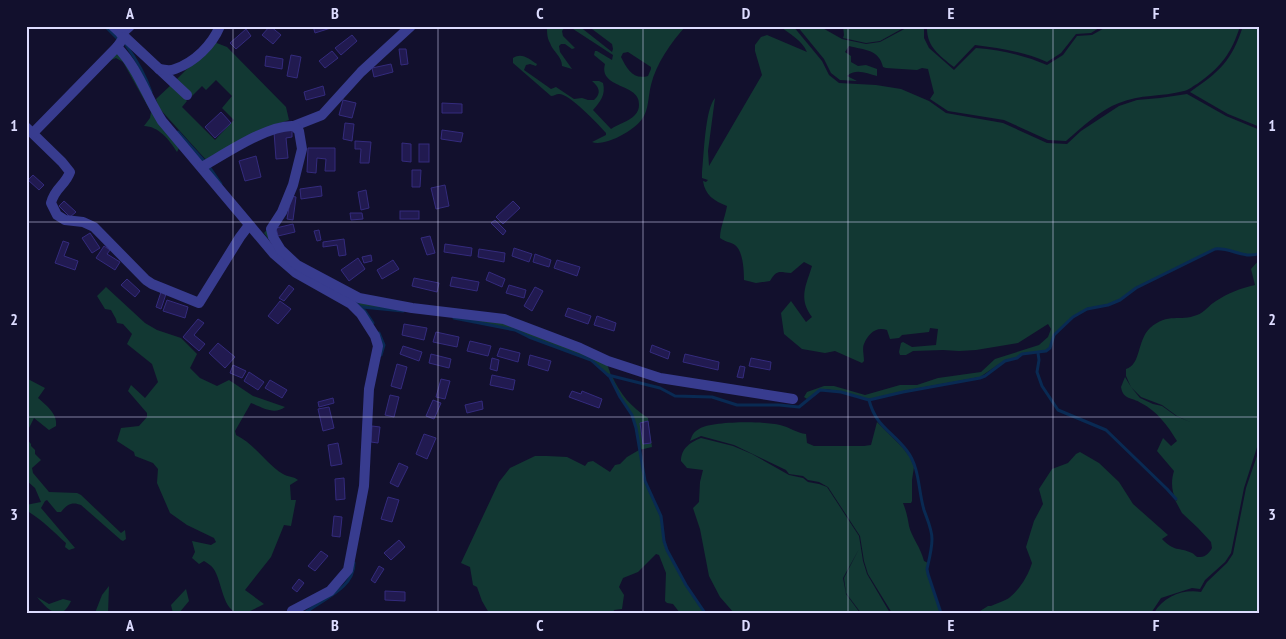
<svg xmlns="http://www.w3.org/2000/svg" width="1286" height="639" viewBox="0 0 1286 639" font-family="'PT Sans Narrow',sans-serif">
<rect width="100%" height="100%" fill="#12102d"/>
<g fill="#123833" fill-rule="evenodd">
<path d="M 547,26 L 579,26 L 612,52 L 613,49 L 612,44 L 588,26 L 686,26 C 671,42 656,64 651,85 C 648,96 649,110 642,119 C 635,130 605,147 592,142 L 606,135 L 606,133 C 598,124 570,94 559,94 C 556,94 554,96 551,96 L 513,63 L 513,58 C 522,52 529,59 537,64 L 536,66 L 530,64 L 526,65 L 524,70 L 551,89 L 556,87 L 574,99 L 582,98 L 588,100 L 594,100 C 602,93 599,87 592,81 L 599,81 L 603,83 C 606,95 600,102 593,110 L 611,129 C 618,124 628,122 635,115 C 638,112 639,108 639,105 C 641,83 598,89 605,64 L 594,55 L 595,51 L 597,51 L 612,60 L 613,55 L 570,27 L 565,27 L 562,31 L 563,36 L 575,48 L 572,49 L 565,44 L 561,44 L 559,46 L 560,52 L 572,69 L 562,66 C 562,56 553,52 550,43 C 547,38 547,32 547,26 ZM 628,52 L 651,67 L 651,69 L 648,76 C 633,80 627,69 621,57 L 623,53 Z"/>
<path d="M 780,26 L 793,26 L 822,61 L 829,75 L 839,83 L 876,85 L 901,89 L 929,101 L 946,113 L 1003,123 L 1047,143 L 1067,144 L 1081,131 L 1119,106 L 1137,100 L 1160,98 L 1187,94 L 1226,116 L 1260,130 L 1260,252 C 1244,260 1231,246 1215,249 L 1136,287 L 1120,299 L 1108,304 L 1087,308 L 1072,317 L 1054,335 L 1050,348 L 1045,351 L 1022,354 L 1017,358 L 1005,360 L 980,377 L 903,391 L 869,400 L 842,392 L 826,389 L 819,390 L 807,399 L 804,397 L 807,392 L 824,386 L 834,386 L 865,395 L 900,385 L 917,385 L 938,378 L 981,372 L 995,359 L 1039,345 L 1048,337 L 1051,329 L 1048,324 L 1018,343 L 976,350 L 959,351 L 943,350 L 913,351 L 906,355 L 900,355 L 899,352 L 901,343 L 903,342 L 912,347 L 936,345 L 938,329 L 930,328 L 929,332 L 902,335 L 899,338 L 890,339 L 887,330 C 876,326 868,334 864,344 C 862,348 864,356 864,361 L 862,363 L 835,351 L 825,353 L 802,349 L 784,334 L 781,313 L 791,301 L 806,322 L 812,317 C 798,298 806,286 812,266 L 804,262 L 791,273 C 779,272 777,269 770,281 L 756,283 L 744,280 C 744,270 743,251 735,245 C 731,242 725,242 720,238 C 720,227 725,218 727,206 C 714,201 705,195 703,181 L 706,182 L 708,180 L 702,178 L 702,172 C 704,155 705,109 715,98 L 708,151 L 709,166 L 762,75 L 755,51 L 755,45 L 761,37 L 767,35 L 807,52 C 802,40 789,34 780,26 Z"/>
<path d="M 797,26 L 819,26 L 842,39 L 866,44 L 880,42 L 910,26 L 924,26 L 924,38 L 929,48 L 954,70 L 976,48 C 1001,50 1024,55 1047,65 L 1063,55 L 1077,36 L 1092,35 L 1108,26 L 1240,26 C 1232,53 1220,68 1197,84 C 1193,86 1189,90 1184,91 C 1162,97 1140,94 1119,103 C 1100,110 1082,127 1066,141 L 1048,140 L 1004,120 L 948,111 L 930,99 L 934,93 L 928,69 L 922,68 L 917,70 L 886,68 L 883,67 C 879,49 864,50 849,46 L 845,52 L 851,56 L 851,62 L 858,66 L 866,65 L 877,69 L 877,76 C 867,73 855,68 847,76 L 857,81 L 840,80 L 831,73 L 824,59 Z"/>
<path d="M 843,26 L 872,26 L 878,29 L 883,29 L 883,26 L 907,26 L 880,41 L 866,43 L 843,38 L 844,35 Z"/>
<path d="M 927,26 L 1102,26 L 1091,33 L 1076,34 L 1061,53 L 1047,62 C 1024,52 1000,48 975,45 L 954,67 C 939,55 926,46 927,26 Z"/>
<path d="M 1243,26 L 1260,26 L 1260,127 L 1228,114 L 1190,92 C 1219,72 1232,61 1243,26 Z"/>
<path d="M 214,42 L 227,47 L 286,107 L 289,120 L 265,128 L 207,161 L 159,108 L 156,99 L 171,85 L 187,101 L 182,107 L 215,140 L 234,120 L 222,108 L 232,96 L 216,80 L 206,90 L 202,86 L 192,96 L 176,80 Z"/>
<path d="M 116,52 L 119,52 L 179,148 L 177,152 C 170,140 158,126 144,126 L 150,118 L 151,112 L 123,62 L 116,58 L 111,60 Z"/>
<path d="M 273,223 L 281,251 L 358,298 L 504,319 L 607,364 L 611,375 L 608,375 L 591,360 L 529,337 L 515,330 L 447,316 L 362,307 L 356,301 L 279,253 L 264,233 Z"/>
<path d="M 1260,259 L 1260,423 L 1257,438 L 1258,444 L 1244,488 L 1231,553 L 1225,562 L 1205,580 L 1200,589 L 1192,588 L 1161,598 L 1151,613 L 977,613 L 988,606 L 991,606 C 997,603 1005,601 1009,598 C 1020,589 1028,576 1032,563 L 1026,547 L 1034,521 L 1043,504 L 1039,489 L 1052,469 L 1068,463 L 1076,454 L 1080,452 L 1099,463 L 1119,482 L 1133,504 L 1168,535 L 1162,539 C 1174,552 1179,547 1192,553 C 1196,555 1195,557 1199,557 C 1205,558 1210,552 1212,548 L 1211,542 L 1198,528 L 1182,513 L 1175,500 L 1177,501 C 1171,493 1171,480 1174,471 L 1157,451 L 1163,438 L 1171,446 L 1177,441 C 1168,426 1157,411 1141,403 C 1132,397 1123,400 1121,387 L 1125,377 L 1131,387 L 1140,398 L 1153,404 L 1162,406 L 1176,416 L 1190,422 L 1177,416 L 1162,405 L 1141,397 L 1131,387 L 1126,376 L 1126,369 C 1141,365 1137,340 1150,328 C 1168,312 1180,322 1197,315 C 1204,313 1209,305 1216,301 C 1228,293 1241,288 1255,285 L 1251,269 Z"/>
<path d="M 106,287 L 145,323 L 157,330 L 181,338 L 197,354 L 190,368 L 200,378 L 217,386 L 229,380 L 253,396 L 285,407 C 274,415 264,408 251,403 L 235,431 L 236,435 C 256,445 266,464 283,474 C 288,477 293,476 298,480 L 290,485 L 291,500 L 296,500 L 291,526 L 284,525 L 271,557 L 245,590 L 264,604 C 258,607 250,612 243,613 C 222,616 223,581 213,568 C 211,565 207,563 204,561 L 199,564 L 192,558 L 195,552 L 192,541 L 211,545 L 216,542 L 214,538 L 187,525 L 170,513 L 157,483 L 158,469 L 153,463 L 135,456 L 134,452 L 117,441 L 121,428 L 139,426 L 147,417 L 147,413 L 128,391 L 131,385 L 145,398 L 158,382 L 152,364 L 127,344 L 132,334 L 123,324 L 117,323 L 116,319 L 111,310 L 105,309 L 97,296 Z"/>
<path d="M 612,376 C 620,394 631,407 648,418 L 652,447 L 639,450 L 636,428 L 632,415 L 620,397 L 610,377 Z"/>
<path d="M 26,378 L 45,388 L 38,398 C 46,405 58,414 56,426 L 49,430 L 34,418 L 26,434 Z"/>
<path d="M 877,422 L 903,448 L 910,457 L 914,467 L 912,480 L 912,501 L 911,503 L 903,503 C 906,510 908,519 909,526 C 911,536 921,548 924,561 L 928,563 L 927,574 L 941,613 L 892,613 L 868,574 L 864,561 L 860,536 L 828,487 L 819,482 L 808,480 L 803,476 L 789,474 L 786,470 L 734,445 L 701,436 L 690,441 C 692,436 693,432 699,429 C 712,421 764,421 780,425 C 789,427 797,433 806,434 L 807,443 L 814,446 L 864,446 L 871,445 Z"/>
<path d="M 26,438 L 31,444 L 31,446 L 35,450 L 35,454 L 41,460 L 32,468 L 33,473 L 49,492 L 77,493 L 81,495 L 121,533 L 125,530 L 126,539 L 123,541 L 121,540 L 81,505 C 72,501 66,505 61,512 L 57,512 L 47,500 L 45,501 L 41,508 L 75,548 L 69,550 L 65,547 L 66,543 C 54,532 43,521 29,512 L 26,512 L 26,505 L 41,502 L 35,488 L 26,480 Z"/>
<path d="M 701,438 L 733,446 L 752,454 L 789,475 L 803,478 L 808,482 L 819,484 L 827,487 L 859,536 L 863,561 L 867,574 L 890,613 L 861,613 L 846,593 L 844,578 L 859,549 L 843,578 L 846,594 L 860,613 L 734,613 L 720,597 L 709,576 L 700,529 L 693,508 L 699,502 L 700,482 L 703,470 L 687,468 L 681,461 C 681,448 691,442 701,438 Z"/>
<path d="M 1260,447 L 1260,613 L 1154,613 C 1164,596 1183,589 1201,592 L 1207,582 L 1227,563 L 1233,554 L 1246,488 Z"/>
<path d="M 639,450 L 644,481 L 660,516 L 667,550 L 685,585 L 704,613 L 680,613 L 673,604 L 667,603 L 665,601 L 666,573 L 659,555 L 656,554 L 638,572 L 623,578 L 619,587 L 624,595 L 622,609 L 614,610 L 613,613 L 489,613 L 482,601 L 477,587 L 473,585 L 470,567 L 461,563 L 499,482 L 510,468 L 535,456 L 547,456 L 567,457 L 585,466 L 588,462 L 593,461 L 610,472 L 615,465 L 620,464 L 627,457 Z"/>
<path d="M 109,586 L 108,613 L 95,613 L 102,595 Z"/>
<path d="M 186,589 L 189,601 L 179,613 L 173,613 L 171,605 Z"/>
<path d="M 37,597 L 49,604 L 63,599 L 71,601 C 61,623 48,610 37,597 Z"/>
</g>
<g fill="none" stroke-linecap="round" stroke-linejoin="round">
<g stroke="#092a53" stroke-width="3">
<path d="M 105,26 L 118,39"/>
<path d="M 126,45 C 136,59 145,74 151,92"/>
<path d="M 178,132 L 205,162"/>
<path d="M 210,168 L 221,184"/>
<path d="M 353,300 L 365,311 L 373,323"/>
<path d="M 362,307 L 403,311"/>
<path d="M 454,318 L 515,330 L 529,337 L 591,360 L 610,377 L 620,397 L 632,415 L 636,428 L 645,481 L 661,516 L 664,541 L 667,550 L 686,585 L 705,613"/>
<path d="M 379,333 L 384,345 L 381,355"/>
<path d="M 1038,353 L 1039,360 L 1037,372 L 1042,386 L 1058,410 L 1106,430 L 1167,489 L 1176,499"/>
<path d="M 608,375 L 660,388 L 675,396 L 712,397 L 737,405 L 779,405 L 799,407 L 820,390 L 841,392 L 869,400 L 903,392 L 980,378 L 985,376 L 1005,361 L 1017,358 L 1022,354 L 1046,351 L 1050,348 L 1054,335 L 1073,317 L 1087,309 L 1108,305 L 1120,300 L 1136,288 L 1215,249 C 1231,247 1244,260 1260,253"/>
<path d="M 869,400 C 876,427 892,431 907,451 C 920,468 918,490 924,510 C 927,519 932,529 932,539 C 932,549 929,560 927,569 L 928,574 L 941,613"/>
<path d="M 305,613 C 322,599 354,589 354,563"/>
</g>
</g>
<g fill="#211a50" stroke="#342b7d">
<path d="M 270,26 L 281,35 L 273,44 L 262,35 Z"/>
<path d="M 313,26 L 334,26 L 334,27 L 315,33 Z"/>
<path d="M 246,29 L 251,36 L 236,49 L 230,43 Z"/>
<path d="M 352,35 L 357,41 L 341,55 L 335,48 Z"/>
<path d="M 399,49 L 406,49 L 408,64 L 401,65 Z"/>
<path d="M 332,51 L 338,58 L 325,68 L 319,61 Z"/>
<path d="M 291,55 L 301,57 L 297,78 L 287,76 Z"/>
<path d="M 266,56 L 283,59 L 282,69 L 265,66 Z"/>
<path d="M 391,64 L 393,72 L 374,77 L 372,68 Z"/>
<path d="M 323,86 L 325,95 L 306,100 L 304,92 Z"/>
<path d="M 343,100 L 356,103 L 352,118 L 339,115 Z"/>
<path d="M 442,103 L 462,104 L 462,113 L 442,113 Z"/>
<path d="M 221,112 L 231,123 L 215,138 L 205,127 Z"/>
<path d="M 345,123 L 354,124 L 352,141 L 343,139 Z"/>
<path d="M 292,130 L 292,137 L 286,138 L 288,158 L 276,159 L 274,132 Z"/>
<path d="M 442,130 L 463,133 L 461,142 L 441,139 Z"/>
<path d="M 355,141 L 371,142 L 369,163 L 360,163 L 361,149 L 355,149 Z"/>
<path d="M 402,143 L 411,144 L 411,162 L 402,161 Z"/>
<rect x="419" y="144" width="10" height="18"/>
<path d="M 308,148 L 335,148 L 335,171 L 325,171 L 326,159 L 317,158 L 316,173 L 307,172 Z"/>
<path d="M 256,156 L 261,177 L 245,181 L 239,161 Z"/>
<path d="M 412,170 L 421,170 L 420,187 L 412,187 Z"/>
<path d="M 33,175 L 44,185 L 39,190 L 28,180 Z"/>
<path d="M 445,185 L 449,206 L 436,209 L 431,188 Z"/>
<path d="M 321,186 L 322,196 L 301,199 L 300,189 Z"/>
<path d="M 366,190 L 369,208 L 361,210 L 358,192 Z"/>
<path d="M 291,196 L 296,197 L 293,220 L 287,219 Z"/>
<path d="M 64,201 L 76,212 L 70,217 L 59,206 Z"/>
<path d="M 513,201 L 520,208 L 503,224 L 496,217 Z"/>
<rect x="400" y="211" width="19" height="8"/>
<path d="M 350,213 L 362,213 L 363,219 L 351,220 Z"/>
<path d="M 495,220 L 506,231 L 503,235 L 491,223 Z"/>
<path d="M 293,224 L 295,232 L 278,236 L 276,228 Z"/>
<path d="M 319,230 L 321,240 L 317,241 L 314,231 Z"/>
<path d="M 90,233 L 100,248 L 92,253 L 82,238 Z"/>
<path d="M 430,236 L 435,253 L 427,255 L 421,238 Z"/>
<path d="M 344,239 L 346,255 L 339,256 L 337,245 L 323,247 L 323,242 Z"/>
<path d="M 63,241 L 69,243 L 64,256 L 78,261 L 75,270 L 55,263 Z"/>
<path d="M 445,244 L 472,248 L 471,256 L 444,252 Z"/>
<path d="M 104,246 L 110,250 L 107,254 L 120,262 L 115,270 L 96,258 Z"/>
<path d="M 514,248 L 532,254 L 529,262 L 512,256 Z"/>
<path d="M 479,249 L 505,253 L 504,262 L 478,257 Z"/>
<path d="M 535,254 L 551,260 L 549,267 L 533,262 Z"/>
<path d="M 371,255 L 372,261 L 364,263 L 362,257 Z"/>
<path d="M 358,258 L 365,269 L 349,281 L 341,270 Z"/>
<path d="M 393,260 L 399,269 L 382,279 L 377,270 Z"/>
<path d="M 557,260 L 580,267 L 577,276 L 554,268 Z"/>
<path d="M 489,272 L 505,279 L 502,287 L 486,280 Z"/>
<path d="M 452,277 L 479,282 L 477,291 L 450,286 Z"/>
<path d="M 414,278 L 439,283 L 437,292 L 412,286 Z"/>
<path d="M 127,279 L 140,291 L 135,297 L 121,285 Z"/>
<path d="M 289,285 L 294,289 L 284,301 L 279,298 Z"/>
<path d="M 509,285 L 526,290 L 524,298 L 506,293 Z"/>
<path d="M 535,287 L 543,291 L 532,311 L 524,306 Z"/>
<path d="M 161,292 L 166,294 L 161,309 L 156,307 Z"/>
<path d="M 167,300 L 188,307 L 185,318 L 163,311 Z"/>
<path d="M 280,301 L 291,309 L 278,324 L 268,316 Z"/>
<path d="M 568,308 L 591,316 L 588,324 L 565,316 Z"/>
<path d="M 597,316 L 616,323 L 614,331 L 594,325 Z"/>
<path d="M 198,319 L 204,323 L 194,335 L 205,344 L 199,351 L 183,337 Z"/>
<path d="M 404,324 L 427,328 L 424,340 L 402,335 Z"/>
<path d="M 436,332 L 459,337 L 457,347 L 433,342 Z"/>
<path d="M 470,341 L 491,346 L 488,356 L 467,351 Z"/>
<path d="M 218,343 L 235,357 L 225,368 L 209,353 Z"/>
<path d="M 652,345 L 670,352 L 668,359 L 650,352 Z"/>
<path d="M 403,346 L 422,352 L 419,361 L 400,354 Z"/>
<path d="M 500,348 L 520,353 L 518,362 L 497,356 Z"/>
<path d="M 431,354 L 451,359 L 449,368 L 429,363 Z"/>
<path d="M 685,354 L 719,362 L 718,370 L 683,362 Z"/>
<path d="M 530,355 L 551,361 L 548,371 L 528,365 Z"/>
<path d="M 492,358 L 499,360 L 497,371 L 490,369 Z"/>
<path d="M 751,358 L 771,362 L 770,370 L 749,366 Z"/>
<path d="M 397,364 L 407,367 L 401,389 L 391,386 Z"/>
<path d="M 233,365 L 246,371 L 242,378 L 230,373 Z"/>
<path d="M 740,366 L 745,367 L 743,378 L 737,377 Z"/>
<path d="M 249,372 L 264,382 L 258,390 L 244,381 Z"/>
<path d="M 492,375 L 515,380 L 513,390 L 490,385 Z"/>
<path d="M 441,379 L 450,381 L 445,399 L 436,397 Z"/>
<path d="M 270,380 L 287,390 L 282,398 L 265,388 Z"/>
<path d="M 572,391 L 581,394 L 582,391 L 602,399 L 599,408 L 569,397 Z"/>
<path d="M 390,395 L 399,397 L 394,417 L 385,415 Z"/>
<path d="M 333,398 L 334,403 L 319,407 L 318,402 Z"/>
<path d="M 433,400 L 441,403 L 434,419 L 426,416 Z"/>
<path d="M 482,401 L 483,409 L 467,413 L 465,405 Z"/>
<path d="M 329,407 L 334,428 L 323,431 L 318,409 Z"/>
<path d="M 648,421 L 651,443 L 643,444 L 640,423 Z"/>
<path d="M 372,426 L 380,427 L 378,443 L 371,442 Z"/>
<path d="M 424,434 L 436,438 L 427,459 L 416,454 Z"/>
<path d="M 338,443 L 342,464 L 331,466 L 328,445 Z"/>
<path d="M 399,463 L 408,467 L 398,487 L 390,483 Z"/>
<path d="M 344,478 L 345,499 L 336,500 L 335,479 Z"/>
<path d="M 388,497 L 399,500 L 392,522 L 381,519 Z"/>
<path d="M 334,516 L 342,517 L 340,537 L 332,536 Z"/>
<path d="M 399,540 L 405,547 L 391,560 L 384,553 Z"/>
<path d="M 321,551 L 328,556 L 315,571 L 308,566 Z"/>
<path d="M 379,566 L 384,569 L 375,583 L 371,580 Z"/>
<path d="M 299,579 L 304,583 L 297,592 L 292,588 Z"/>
<path d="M 385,591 L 405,592 L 405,601 L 385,600 Z"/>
</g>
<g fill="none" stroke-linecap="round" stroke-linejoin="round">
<g stroke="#383c8f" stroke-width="10">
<path d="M 113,26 L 187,95"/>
<path d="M 121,34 L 130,26"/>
<path d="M 117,47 C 138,68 146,96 162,121 L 274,254 L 296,273 L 351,304 L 361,314 L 375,336 L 378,346 L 369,389 L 364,486 L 348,570 L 330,591 L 292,611"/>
<path d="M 159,69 C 164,70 171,71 175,69 C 195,62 212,45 220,26"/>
<path d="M 294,126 L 322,115 L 361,72 L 411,26"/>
<path d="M 26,127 L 62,162 L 70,172 C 65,186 55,187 51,203 L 57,215 L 65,220 L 83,222 L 94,227 L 146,280 L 152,284 L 199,303 L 240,237 L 249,225"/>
<path d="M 33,133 L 117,47 L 124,37"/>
<path d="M 202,167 C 225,154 269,124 294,126 L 299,131 L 302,149 L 293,185 L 282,212 L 271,229 L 273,237 L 281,250 L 297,265 L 359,298 L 412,308 L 504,319 L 580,348 L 608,361 L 660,378 L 793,399"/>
</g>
</g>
<path fill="none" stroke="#dddcff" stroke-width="1" stroke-opacity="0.55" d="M 233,26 L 233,613M 438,26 L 438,613M 643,26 L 643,613M 848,26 L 848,613M 1053,26 L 1053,613M 26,222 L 1260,222M 26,417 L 1260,417"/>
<rect width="1286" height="639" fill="none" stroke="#12102d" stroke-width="55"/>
<rect x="28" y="28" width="1230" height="584" fill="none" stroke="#dddcff" stroke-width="2"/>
<g font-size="16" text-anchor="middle" font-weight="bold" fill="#dddcff">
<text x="130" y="19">A</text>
<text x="335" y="19">B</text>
<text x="540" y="19">C</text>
<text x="746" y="19">D</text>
<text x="951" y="19">E</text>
<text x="1156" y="19">F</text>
<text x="14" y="131">1</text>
<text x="1272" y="131">1</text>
<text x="14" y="325">2</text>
<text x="1272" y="325">2</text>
<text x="14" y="520">3</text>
<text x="1272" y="520">3</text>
<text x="130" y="631">A</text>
<text x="335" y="631">B</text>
<text x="540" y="631">C</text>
<text x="746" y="631">D</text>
<text x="951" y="631">E</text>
<text x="1156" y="631">F</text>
</g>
</svg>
